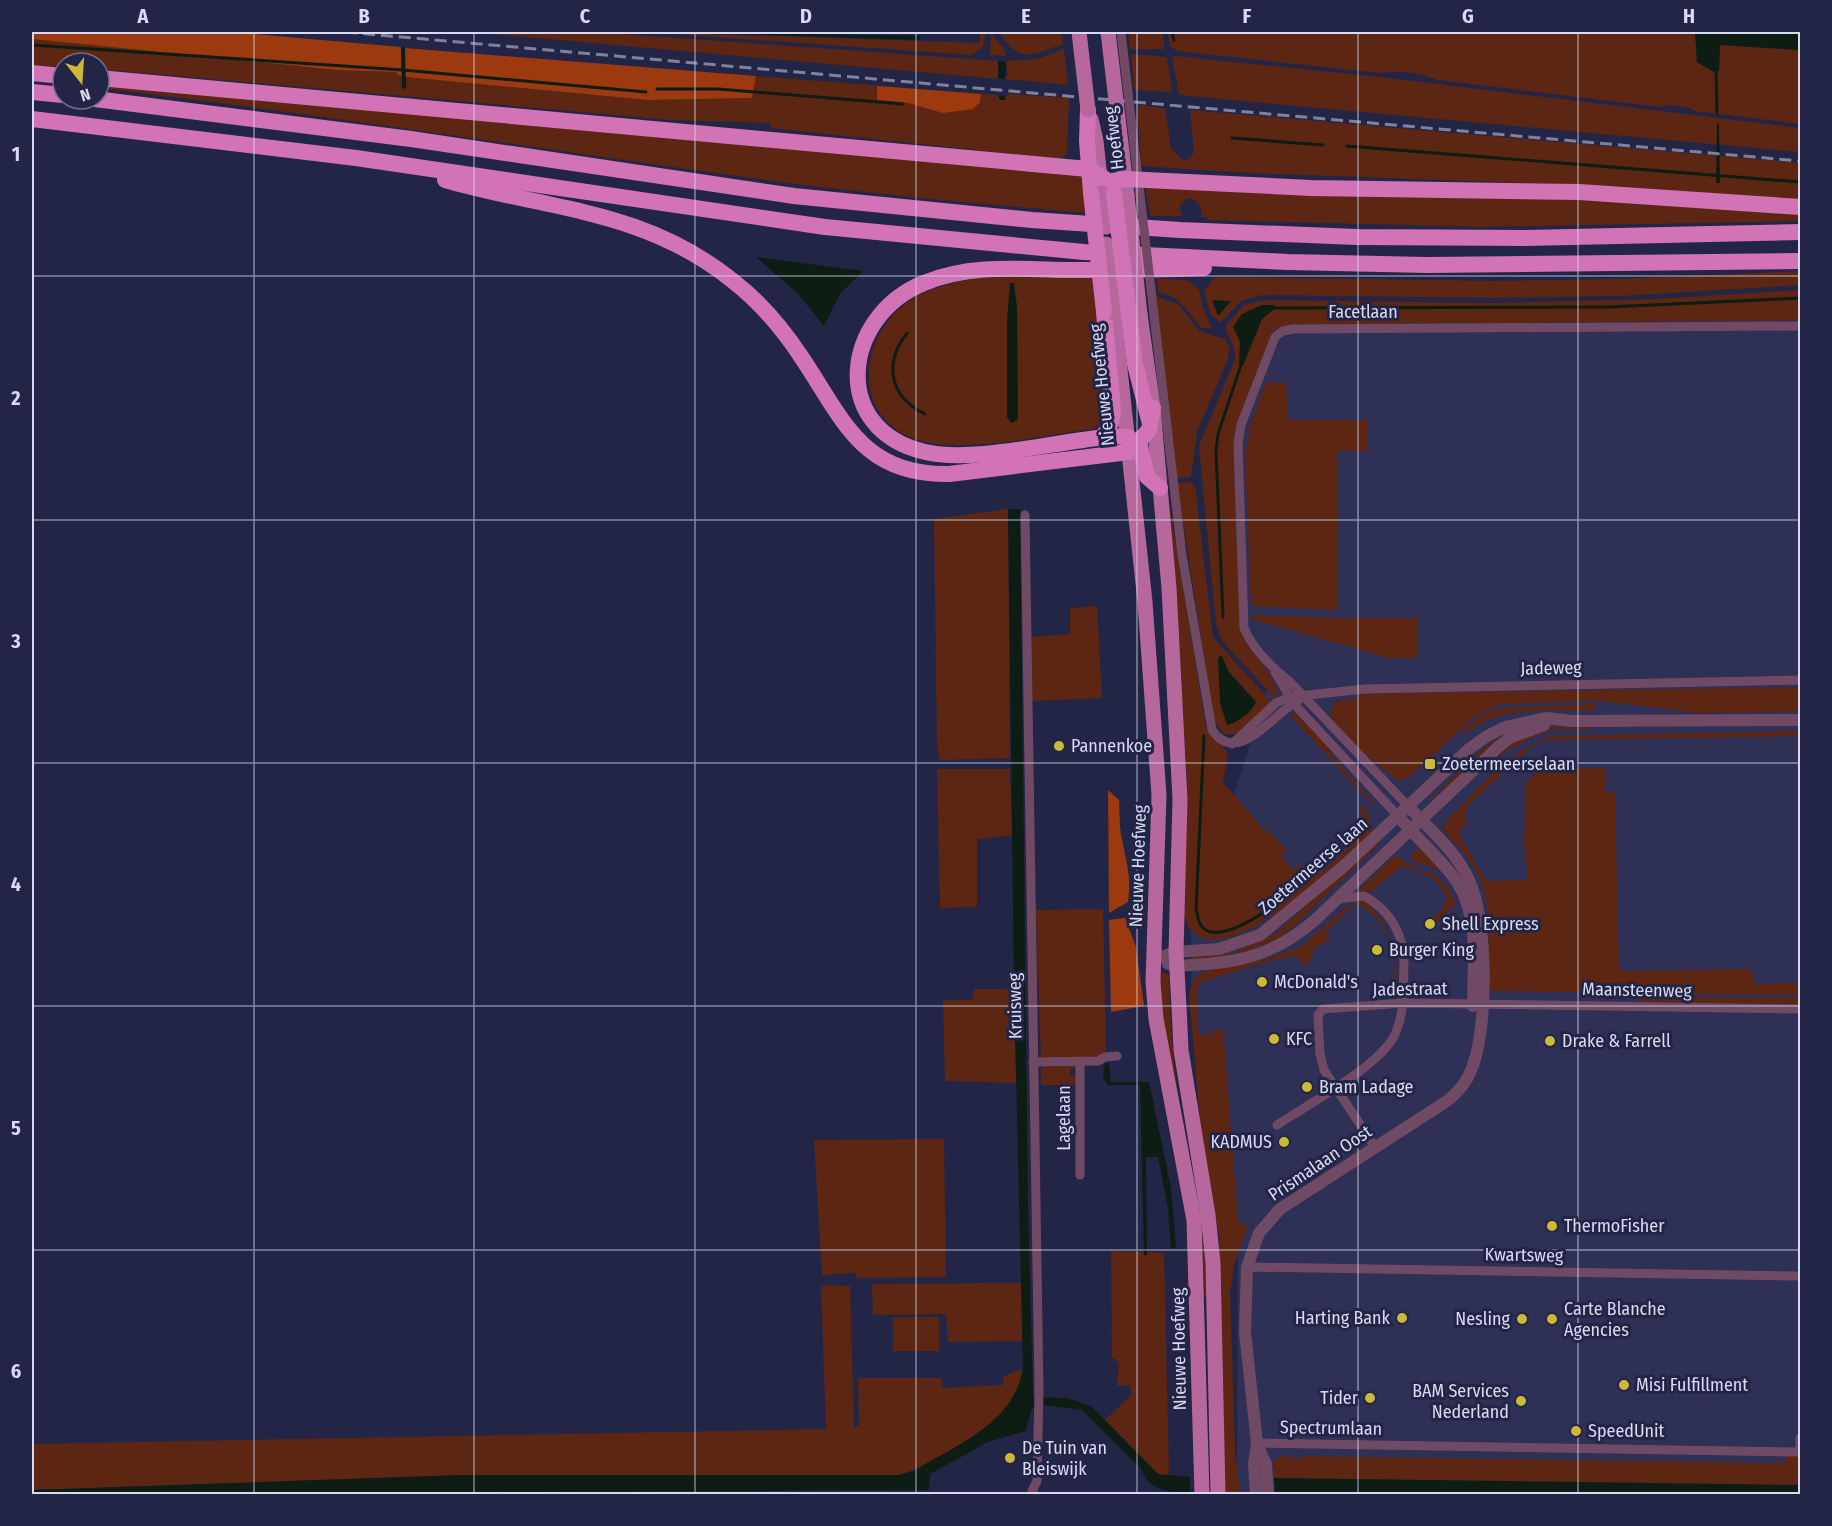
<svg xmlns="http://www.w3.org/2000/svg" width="1832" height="1526" viewBox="0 0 1832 1526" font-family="'Fira Sans Condensed',sans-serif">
<rect width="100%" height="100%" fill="#232546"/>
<path fill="#2f3056" d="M 1800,318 L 1800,1494 L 1237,1494 L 1238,1233 L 1192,1024 L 1191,931 L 1269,684 L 1230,629 L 1229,425 L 1269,320 Z"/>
<g fill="#5d2612" fill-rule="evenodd">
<path d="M 467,32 L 593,32 L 998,61 L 999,79 Z"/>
<path d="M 644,32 L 980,43 L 980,32 L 986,32 L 983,47 L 972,55 Z"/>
<path d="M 991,32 L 1005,51 L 1005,56 L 990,55 Z"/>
<path d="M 999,32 L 1062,32 L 1063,44 C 1031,54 1021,66 999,32 Z"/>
<path d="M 1128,32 L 1163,32 L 1164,49 L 1130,49 Z"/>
<path d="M 1168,32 L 1695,32 L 1697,62 L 1714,72 L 1719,70 L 1720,45 L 1800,50 L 1800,124 L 1695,111 L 1690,108 L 1669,105 L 1659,107 L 1438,80 C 1418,73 1400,70 1379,73 L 1177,51 L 1170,46 Z"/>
<path d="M 32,39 L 337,70 L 395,72 L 402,77 L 402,88 L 406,88 L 405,77 L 648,100 L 752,98 L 756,76 L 998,95 L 1002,100 L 1006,99 L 1003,95 L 1010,94 L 1069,98 L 1067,153 L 1061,158 L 1042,157 L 771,128 L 771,123 L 672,120 L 99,69 L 99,63 L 63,63 L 63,67 L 32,65 Z"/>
<path d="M 1064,49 L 1068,85 L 1005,79 L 1008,74 L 1005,61 L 1038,59 Z"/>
<path d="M 1131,54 L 1167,57 L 1172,90 L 1169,92 L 1134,90 Z"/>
<path d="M 1175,56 L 1380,77 L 1800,128 L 1800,152 L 1189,96 L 1179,94 L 1172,58 Z"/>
<path d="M 99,84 L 1085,174 L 1088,213 C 983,204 878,195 774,181 C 549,151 325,114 99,88 Z"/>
<path d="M 1137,105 L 1165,108 L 1171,149 L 1184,161 L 1190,158 L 1194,152 L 1190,110 L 1800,163 L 1800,200 L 1612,186 L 1250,173 L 1141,166 Z"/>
<path d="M 1145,187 L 1494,193 L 1800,210 L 1800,221 L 1481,227 L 1207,220 L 1207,217 L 1201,217 C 1203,207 1198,200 1188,198 L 1179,206 L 1182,216 L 1150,216 Z"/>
<path d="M 1800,271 L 1800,285 L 1621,296 L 1493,298 L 1262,295 L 1241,301 L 1220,323 L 1210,313 L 1204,290 L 1215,277 L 1494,281 L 1620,279 Z"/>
<path d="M 1094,277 L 1107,407 C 1105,417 1102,423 1093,429 C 1045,435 976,451 930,443 C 845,427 854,326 923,293 C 975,270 1039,276 1094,277 ZM 1010,283 L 1014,284 L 1017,308 L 1018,420 L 1011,421 Z"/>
<path d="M 1157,278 L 1189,281 L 1199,290 L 1203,308 L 1212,328 L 1202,328 C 1187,313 1182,296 1158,292 Z"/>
<path d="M 1800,290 L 1800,320 L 1288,325 L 1275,329 L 1270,336 L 1238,423 L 1233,444 L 1240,627 C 1244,650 1283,678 1276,699 L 1222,641 L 1216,624 L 1199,446 L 1235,359 C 1236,345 1226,337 1226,325 L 1244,305 L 1267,300 L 1492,303 L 1657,299 Z"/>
<path d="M 1156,296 L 1178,304 L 1199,331 L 1225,339 L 1229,348 L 1228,359 L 1197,432 L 1191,477 L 1176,478 Z"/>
<path d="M 1266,382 L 1286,383 L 1288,420 L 1368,420 L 1368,451 L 1337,451 L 1338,610 L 1251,606 L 1245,458 L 1250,426 Z"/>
<path d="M 1190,482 L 1195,486 L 1213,637 L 1272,703 L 1238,734 L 1224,734 L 1214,721 L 1177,483 ZM 1220,656 L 1229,672 L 1256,702 L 1220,703 Z"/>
<path d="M 1168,497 L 1206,728 C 1210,739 1227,744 1227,756 C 1228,764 1224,774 1223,782 L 1265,831 L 1267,830 L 1287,850 L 1281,857 L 1294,870 L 1300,865 L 1308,874 L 1320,874 L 1366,831 L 1366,819 L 1359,811 L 1365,805 L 1373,831 C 1347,857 1206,995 1184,915 L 1187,778 Z"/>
<path d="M 1008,509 L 1010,758 L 940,760 L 937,744 L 934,519 Z"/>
<path d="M 1097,606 L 1102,698 L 1031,701 L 1030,637 L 1070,634 L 1070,608 Z"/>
<path d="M 1252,615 L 1339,618 L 1417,618 L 1418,658 L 1389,658 L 1251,619 Z"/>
<path d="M 1800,687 L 1800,711 L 1698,713 L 1602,701 L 1500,704 L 1476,715 L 1409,777 L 1399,781 C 1382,768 1334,733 1330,712 L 1335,702 L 1359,697 L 1360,694 Z"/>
<path d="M 1595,704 L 1595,710 C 1551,712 1501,703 1465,734 L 1462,731 L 1483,714 L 1497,708 Z"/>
<path d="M 1295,713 L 1326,744 L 1335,759 L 1375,804 L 1373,805 L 1289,714 Z"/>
<path d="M 1596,726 L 1596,729 C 1565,729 1539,728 1514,749 L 1511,746 L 1501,756 L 1504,759 L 1501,762 L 1498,759 C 1510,729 1567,725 1596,726 Z"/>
<path d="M 1511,731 L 1433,799 L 1432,798 L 1486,746 Z"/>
<path d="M 1800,731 L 1800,736 L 1561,740 L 1544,741 L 1532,746 L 1466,807 L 1465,827 L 1460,828 L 1461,839 L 1487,881 L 1527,880 L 1526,849 L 1524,849 L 1526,783 L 1536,772 L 1544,769 L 1605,768 L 1605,792 L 1615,792 L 1619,971 L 1752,969 L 1753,984 L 1800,983 L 1800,995 L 1491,991 L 1488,984 C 1486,947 1495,904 1475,869 C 1466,854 1454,842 1442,829 L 1450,817 C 1480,788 1512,746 1554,736 Z"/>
<path d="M 937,769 L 1010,769 L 1012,835 L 977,839 L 977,907 L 940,908 Z"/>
<path d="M 1379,840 L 1381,842 L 1294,926 L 1277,939 L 1234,956 L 1189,960 L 1189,958 L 1233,953 L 1274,935 Z"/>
<path d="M 1419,848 L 1449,876 L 1463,899 L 1472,935 L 1470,989 L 1468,988 C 1469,951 1475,901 1443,873 C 1433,865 1419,865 1409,858 Z"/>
<path d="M 1396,855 C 1423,878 1440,864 1456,904 L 1436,923 L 1432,918 L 1443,909 L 1447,897 C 1439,880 1418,865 1399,868 L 1371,891 L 1357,892 Z"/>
<path d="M 1362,901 L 1376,909 L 1374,911 C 1397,936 1395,964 1395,996 L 1387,999 C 1386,991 1391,990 1392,982 C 1395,957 1393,936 1375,917 C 1369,910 1361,905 1354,905 L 1325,933 L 1330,940 L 1315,947 L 1308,965 L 1293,956 L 1251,966 L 1202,982 L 1197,987 L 1197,1030 L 1199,1029 L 1201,1036 L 1223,1029 L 1238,1220 L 1242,1225 L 1248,1225 L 1234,1265 L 1230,1293 L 1235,1449 L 1240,1494 L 1225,1494 L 1219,1237 L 1200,1121 L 1189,992 L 1195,979 L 1203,972 L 1259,961 L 1301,947 L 1346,907 Z"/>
<path d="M 1103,909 L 1106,1053 L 1097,1057 L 1041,1058 L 1036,910 Z"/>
<path d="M 1165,973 L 1169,975 C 1170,1015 1172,1055 1178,1094 C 1190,1162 1205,1227 1207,1297 L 1203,1297 L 1158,988 L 1160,974 Z"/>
<path d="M 974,989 L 1014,989 L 1016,1083 L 945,1081 L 943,1000 L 972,1000 Z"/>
<path d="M 1638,996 L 1800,998 L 1800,1004 L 1638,1002 Z"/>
<path d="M 1041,1065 L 1076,1065 L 1077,1068 L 1070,1069 L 1070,1076 L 1077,1075 L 1076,1085 L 1041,1085 Z"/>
<path d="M 944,1139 L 946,1277 L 857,1278 L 856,1273 L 822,1275 L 814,1140 Z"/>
<path d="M 1111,1251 L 1144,1252 L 1144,1255 L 1147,1255 L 1147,1252 L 1164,1253 L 1169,1477 L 1158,1474 L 1105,1420 L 1131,1395 L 1130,1385 L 1117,1386 L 1119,1363 L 1112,1357 Z"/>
<path d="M 1021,1283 L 1023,1341 L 948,1342 L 946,1314 L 873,1315 L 872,1284 Z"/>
<path d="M 821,1285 L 850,1286 L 854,1428 L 859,1425 L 858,1378 L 941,1378 L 943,1388 L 1003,1385 L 1004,1376 L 1023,1369 C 1021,1384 1012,1402 1002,1414 C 987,1432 921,1469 899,1475 L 462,1475 L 32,1490 L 32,1444 L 826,1429 Z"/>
<rect x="893" y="1317" width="46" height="34"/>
<path d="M 1282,1455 L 1300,1459 L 1301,1456 L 1785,1463 L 1785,1456 L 1800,1456 L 1800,1485 L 1274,1478 L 1273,1463 Z"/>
</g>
<g fill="#9c390f">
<path d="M 32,32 L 230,32 L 401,47 L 402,77 L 395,72 L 337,70 L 32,39 Z"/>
<path d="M 405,48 L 756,76 L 752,98 L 648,100 L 405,77 Z"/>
<path d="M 877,86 L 981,94 L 980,102 L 973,109 L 943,113 L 908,103 L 877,100 Z"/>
<path d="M 1108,790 L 1119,800 C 1120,813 1119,827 1122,839 C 1126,862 1132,878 1128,902 L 1109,913 Z"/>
<path d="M 1125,918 L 1136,947 L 1144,1006 L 1111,1012 L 1109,920 Z"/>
</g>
<g fill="#0d1d14">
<path d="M 682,32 L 920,36 L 919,40 Z"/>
<path d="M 1695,32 L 1800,32 L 1800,50 L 1720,45 L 1719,71 L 1714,72 L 1697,62 Z"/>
<path d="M 401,47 L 405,48 L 406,89 L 402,88 Z"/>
<path d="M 998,61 L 1006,62 C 1008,75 1000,89 1006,100 L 1000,100 L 998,95 Z"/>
<path d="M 1717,122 L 1719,125 L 1720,183 L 1716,183 Z"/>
<path d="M 756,257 L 863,271 L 840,294 L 824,326 L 798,294 Z"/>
<path d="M 1010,283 L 1014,283 L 1017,308 L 1018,420 L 1011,423 L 1007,417 L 1007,320 Z"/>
<path d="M 1212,300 L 1231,301 L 1218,316 Z"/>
<path d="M 1262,305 L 1274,305 L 1274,309 L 1262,319 L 1243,366 L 1239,364 L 1240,342 L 1233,327 L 1242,314 Z"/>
<path d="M 1008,509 L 1020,509 L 1028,1204 L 1033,1397 L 1067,1398 L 1091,1406 L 1158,1474 L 1190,1477 L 1190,1493 C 1168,1492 1150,1491 1141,1469 L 1082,1410 L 1045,1405 L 1032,1408 L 1026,1431 L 988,1442 L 930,1474 L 929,1490 L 32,1494 L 32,1490 L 462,1475 L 899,1475 L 914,1471 C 956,1445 1015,1423 1023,1368 L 1014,989 Z"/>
<path d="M 1222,656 L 1229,672 L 1256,702 C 1252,712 1238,723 1227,725 L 1220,703 L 1218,657 Z"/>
<path d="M 1105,1063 L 1109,1064 L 1111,1082 L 1149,1082 L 1171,1188 L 1176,1248 L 1171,1248 L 1168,1208 L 1158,1157 L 1146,1157 L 1147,1255 L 1144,1255 L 1140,1085 L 1108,1085 L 1103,1078 Z"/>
<path d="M 1274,1478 L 1800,1485 L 1800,1494 L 1275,1494 Z"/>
</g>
<path fill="#232546" d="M 996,78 L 1008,79 L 1007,96 L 995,95 Z"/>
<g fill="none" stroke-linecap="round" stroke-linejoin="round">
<g stroke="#0d1d14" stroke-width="3">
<path d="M 1172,32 L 1174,40"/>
<path d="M 32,45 L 403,70 L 646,92"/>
<path d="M 1716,69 L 1717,113"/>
<path d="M 657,89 L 718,89 L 903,104"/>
<path d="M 1232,138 L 1323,145"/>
<path d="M 1347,146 L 1800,182"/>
<path d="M 1272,308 L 1609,307 L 1800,298"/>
<path d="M 907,333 C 883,364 890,397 925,414"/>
<path d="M 1223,617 L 1216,451 L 1218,434 L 1242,362"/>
<path d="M 1204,736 L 1196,909 C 1198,916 1198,926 1206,930 C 1230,944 1289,894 1308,880"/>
</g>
<g stroke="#704a64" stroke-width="9">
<path d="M 1135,153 L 1140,195"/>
<path d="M 1154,315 L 1182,555 L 1212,730 C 1233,761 1262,729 1281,713 C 1288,707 1296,702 1304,696"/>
<path d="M 1025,515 L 1039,1391 L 1037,1481 L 1032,1491 L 1034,1494"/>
<path d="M 1275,672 L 1294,704 L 1398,816"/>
<path d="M 1232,744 L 1276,703 L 1289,697 L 1365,689 L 1800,680"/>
<path d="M 1408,806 L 1290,682 C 1271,667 1253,650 1244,628 L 1238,444 L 1241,425 L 1275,337 L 1283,331 L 1293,329 L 1800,326"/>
<path d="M 1080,1061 L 1080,1175"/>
<path d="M 1033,1062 L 1098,1061 L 1105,1057 L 1117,1056"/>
<path d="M 1277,1125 C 1307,1105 1384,1064 1396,1032 C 1405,1011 1403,987 1404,964 C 1404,934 1390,910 1364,896 L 1336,899"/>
<path d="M 1375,1147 L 1324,1070 L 1320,1054 L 1318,1015 L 1323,1009 L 1403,1003 L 1800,1009"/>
<path d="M 1247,1267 L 1800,1276"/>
<path d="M 1257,1443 L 1800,1452"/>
<path d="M 1800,1452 L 1800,1438"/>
</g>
<g stroke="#704a64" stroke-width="12">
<path d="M 1398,816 C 1416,838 1441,858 1457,882 C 1480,918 1473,966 1473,1006"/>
<path d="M 1153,960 L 1176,952 L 1219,949 L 1260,935 L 1343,867 L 1469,749 L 1487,736 L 1505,727 L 1546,718 L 1572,721 L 1800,720"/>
<path d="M 1168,964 L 1176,966 C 1234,963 1270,959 1315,920 L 1498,747 L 1511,737 L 1544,725"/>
<path d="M 1257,1444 L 1266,1464 L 1268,1494"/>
<path d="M 1256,1494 L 1254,1464 L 1257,1443 L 1245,1332 L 1247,1267 L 1259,1233 L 1280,1209 L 1447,1101 C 1457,1093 1465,1085 1470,1073 C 1489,1032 1488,920 1469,880 C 1456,851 1429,829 1408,806"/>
</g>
<g stroke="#b6689d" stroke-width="15">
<path d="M 1091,119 L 1096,141 L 1101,187"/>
<path d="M 1122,152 L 1127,195"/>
<path d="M 1114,313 L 1145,602 L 1159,795 L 1153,982 L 1156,1019 L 1194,1220 L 1202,1494"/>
<path d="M 1140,314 L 1153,408 L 1169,588 L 1180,800 L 1176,952 L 1179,1007 L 1181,1050 L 1208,1215 L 1213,1263 L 1218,1494"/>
</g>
<g stroke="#d173b4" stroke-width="16">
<path d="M 32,73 L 63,76"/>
<path d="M 99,78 L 1088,169 L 1105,179 L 1114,194"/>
<path d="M 32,92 L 63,95"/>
<path d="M 95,99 L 411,139 L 794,196 L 1032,220 L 1180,230 L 1357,237 L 1525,238 L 1800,232"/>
<path d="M 1088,110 L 1087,141 L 1091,193"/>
<path d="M 32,119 L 356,158 L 825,227 L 1084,252 L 1288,262 L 1427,265 L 1800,261"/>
<path d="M 445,180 C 549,210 644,209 733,281 C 760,302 783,329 802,358 C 843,419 862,476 949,474 L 1129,452 L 1149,430 L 1153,408"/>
<path d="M 1102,190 L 1113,181 L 1125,179 L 1311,188 L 1579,192 L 1800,207"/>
<path d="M 1129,314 L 1135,364 L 1150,424"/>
<path d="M 1102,438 L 1111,423 L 1113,411 L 1104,312"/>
<path d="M 1160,488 L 1147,477 L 1140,446 L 1128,437 C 1113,435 1097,438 1083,440 C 1037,446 969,462 925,452 C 829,430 842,316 924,283 C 970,264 1019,269 1068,270 C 1113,270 1158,270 1204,268"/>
</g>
<path stroke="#7f829d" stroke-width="3" stroke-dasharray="12 6" stroke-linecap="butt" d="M 345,32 L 1800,161"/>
<g stroke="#704a64" stroke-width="9">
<path d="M 1121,32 L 1135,153"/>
<path d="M 1140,195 L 1154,315"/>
</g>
<g stroke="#b6689d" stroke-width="15">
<path d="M 1079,32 L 1088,110"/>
<path d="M 1108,32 L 1122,152"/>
<path d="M 1102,193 L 1106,227"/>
<path d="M 1127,195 L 1140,314"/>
<path d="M 1106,244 L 1114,313"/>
</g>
<g stroke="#d173b4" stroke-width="16">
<path d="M 1091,193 L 1104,312"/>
<path d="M 1114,194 L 1129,314"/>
</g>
</g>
<path fill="none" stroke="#d7daf0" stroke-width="1.5" stroke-opacity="0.55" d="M 254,32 L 254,1494M 474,32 L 474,1494M 695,32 L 695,1494M 916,32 L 916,1494M 1137,32 L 1137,1494M 1358,32 L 1358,1494M 1578,32 L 1578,1494M 32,276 L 1800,276M 32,520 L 1800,520M 32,763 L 1800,763M 32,1006 L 1800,1006M 32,1250 L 1800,1250"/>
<g fill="#cdb938" stroke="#232546" stroke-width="2">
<circle cx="1059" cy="746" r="6"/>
<rect x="1424" y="758" width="12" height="12" rx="3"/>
<circle cx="1430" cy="924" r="6"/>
<circle cx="1377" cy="950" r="6"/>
<circle cx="1262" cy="982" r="6"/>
<circle cx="1274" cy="1039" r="6"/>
<circle cx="1550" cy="1041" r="6"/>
<circle cx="1307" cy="1087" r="6"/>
<circle cx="1284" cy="1142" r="6"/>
<circle cx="1552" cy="1226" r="6"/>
<circle cx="1402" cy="1318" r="6"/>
<circle cx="1522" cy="1319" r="6"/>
<circle cx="1552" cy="1319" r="6"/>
<circle cx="1624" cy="1385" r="6"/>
<circle cx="1370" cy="1398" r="6"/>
<circle cx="1521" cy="1401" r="6"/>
<circle cx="1576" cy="1431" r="6"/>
<circle cx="1010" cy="1458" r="6"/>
</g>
<g text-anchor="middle" stroke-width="6" stroke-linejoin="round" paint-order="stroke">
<g font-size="18" fill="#d7daf0" stroke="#232546">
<text transform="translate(1114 138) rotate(-97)" y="6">Hoefweg</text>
<text x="1363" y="318">Facetlaan</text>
<text transform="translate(1102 385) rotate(-96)" y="6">Nieuwe Hoefweg</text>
<text transform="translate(1551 668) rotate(-1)" y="6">Jadeweg</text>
<text transform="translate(1138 866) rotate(-88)" y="6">Nieuwe Hoefweg</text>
<text transform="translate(1313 866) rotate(-41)" y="6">Zoetermeerse laan</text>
<text transform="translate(1410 989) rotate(-1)" y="6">Jadestraat</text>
<text transform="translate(1637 990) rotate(1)" y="6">Maansteenweg</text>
<text transform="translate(1015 1006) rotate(-91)" y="6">Kruisweg</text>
<text transform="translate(1064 1118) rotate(-90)" y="6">Lagelaan</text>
<text transform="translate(1320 1163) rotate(-34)" y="6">Prismalaan Oost</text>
<text transform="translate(1524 1255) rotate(1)" y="6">Kwartsweg</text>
<text transform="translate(1179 1349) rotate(-91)" y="6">Nieuwe Hoefweg</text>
<text transform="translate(1331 1428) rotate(1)" y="6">Spectrumlaan</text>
</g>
<g font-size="18" fill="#d7daf0" stroke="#232546" text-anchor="start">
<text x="1071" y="752">Pannenkoe</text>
<text x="1442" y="770">Zoetermeerselaan</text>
<text x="1442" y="930">Shell Express</text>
<text x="1389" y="956">Burger King</text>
<text x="1274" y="988">McDonald's</text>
<text x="1286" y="1045">KFC</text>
<text x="1562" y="1047">Drake &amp; Farrell</text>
<text x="1319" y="1093">Bram Ladage</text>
<text x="1272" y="1148" text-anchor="end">KADMUS</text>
<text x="1564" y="1232">ThermoFisher</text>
<text x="1564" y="1315">Carte Blanche<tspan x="1564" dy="21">Agencies</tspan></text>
<text x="1390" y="1324" text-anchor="end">Harting Bank</text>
<text x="1510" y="1325" text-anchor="end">Nesling</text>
<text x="1636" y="1391">Misi Fulfillment</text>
<text x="1509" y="1397" text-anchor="end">BAM Services<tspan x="1509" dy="21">Nederland</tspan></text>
<text x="1358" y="1404" text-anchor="end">Tider</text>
<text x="1588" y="1437">SpeedUnit</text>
<text x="1022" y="1454">De Tuin van<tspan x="1022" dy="21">Bleiswijk</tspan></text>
</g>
</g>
<rect width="1832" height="1526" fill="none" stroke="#232546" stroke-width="66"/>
<g transform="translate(81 81) rotate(163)"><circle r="28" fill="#232546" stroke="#6b6d8a" stroke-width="1.5"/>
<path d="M0-4.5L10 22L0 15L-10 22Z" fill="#cdb938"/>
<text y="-9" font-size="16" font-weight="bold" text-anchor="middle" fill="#d7daf0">N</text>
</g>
<rect x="33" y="33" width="1766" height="1460" fill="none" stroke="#d7daf0" stroke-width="2"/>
<g font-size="20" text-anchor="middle" font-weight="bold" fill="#d7daf0">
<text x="143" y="23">A</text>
<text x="364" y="23">B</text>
<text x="585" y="23">C</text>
<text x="806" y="23">D</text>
<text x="1026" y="23">E</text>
<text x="1247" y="23">F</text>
<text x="1468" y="23">G</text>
<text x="1689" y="23">H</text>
<text x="16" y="161">1</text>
<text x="16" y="405">2</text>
<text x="16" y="648">3</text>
<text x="16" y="891">4</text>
<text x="16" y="1135">5</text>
<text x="16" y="1378">6</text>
</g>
</svg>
